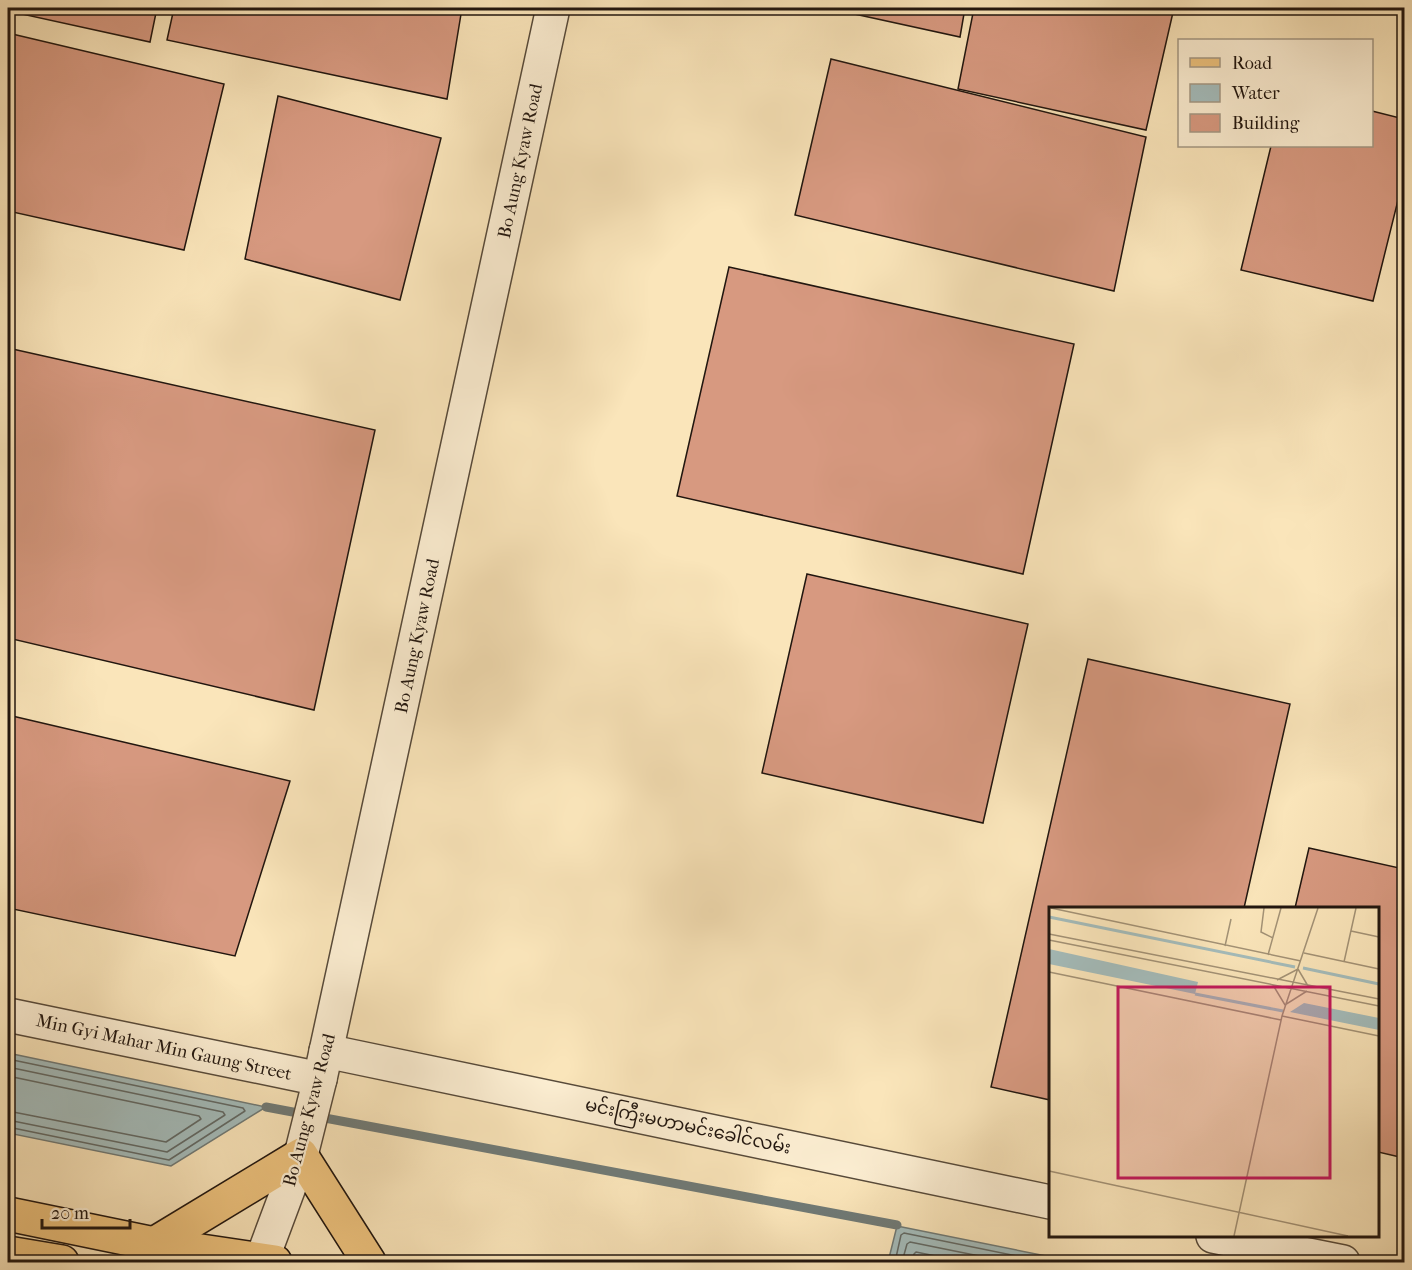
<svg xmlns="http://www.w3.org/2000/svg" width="1412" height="1270" viewBox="0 0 1412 1270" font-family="'IM FELL French Canon','Noto Sans Myanmar',serif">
<rect width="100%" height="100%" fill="#fae5ba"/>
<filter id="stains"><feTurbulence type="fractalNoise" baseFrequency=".00333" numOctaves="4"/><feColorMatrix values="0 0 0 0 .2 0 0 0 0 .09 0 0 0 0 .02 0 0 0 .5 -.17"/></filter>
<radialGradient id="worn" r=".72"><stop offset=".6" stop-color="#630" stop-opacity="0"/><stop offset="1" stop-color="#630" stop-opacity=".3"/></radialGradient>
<g fill="#a4bcbb" stroke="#707a76" stroke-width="1.5">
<path d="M 8,1053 L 266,1107 L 171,1166 L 8,1133 Z"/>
<path d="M 897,1226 L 1076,1262 L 888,1262 Z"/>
</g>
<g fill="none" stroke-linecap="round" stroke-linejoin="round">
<g stroke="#626965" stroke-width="1.5">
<path d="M 8,1059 L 243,1108 L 245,1111 L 169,1160 L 8,1127"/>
<path d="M 8,1067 L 223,1112 L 225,1115 L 167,1152 L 8,1120"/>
<path d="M 8,1076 L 199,1116 L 201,1119 L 166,1142 L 8,1111"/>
<path d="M 895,1262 L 901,1235 L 904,1233 L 1046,1262"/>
<path d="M 902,1262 L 907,1244 L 910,1242 L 1009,1262"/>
<path d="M 912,1262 L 914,1254 L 916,1252 L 965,1262"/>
</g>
<path stroke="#707a76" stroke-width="9" d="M 266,1107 L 897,1225"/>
</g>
<g fill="#d79980" stroke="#21160f" stroke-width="1.5">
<path d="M 8,8 L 157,8 L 150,42 L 8,11 Z"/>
<path d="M 174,8 L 462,8 L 447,99 L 167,40 Z"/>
<path d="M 827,8 L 965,8 L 960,37 Z"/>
<path d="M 974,8 L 1174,8 L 1146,130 L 958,89 Z"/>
<path d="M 8,33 L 224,84 L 184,250 L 8,211 Z"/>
<path d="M 831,59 L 1146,137 L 1114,291 L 795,215 Z"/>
<path d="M 278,96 L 441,138 L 400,300 L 245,259 Z"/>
<path d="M 1372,111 L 1404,119 L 1404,176 L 1373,301 L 1241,270 L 1271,146 L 1372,146 Z"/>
<path d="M 729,267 L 1074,344 L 1023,574 L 677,496 Z"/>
<path d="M 8,348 L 375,430 L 314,710 L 8,638 Z"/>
<path d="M 807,574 L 1028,624 L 983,823 L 762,773 Z"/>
<path d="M 1088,659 L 1290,704 L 1244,908 L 1050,908 L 1050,1100 L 991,1087 Z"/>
<path d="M 8,715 L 290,781 L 235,956 L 8,908 Z"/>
<path d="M 1309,848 L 1404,869 L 1404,1158 L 1378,1152 L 1378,908 L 1295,908 Z"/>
</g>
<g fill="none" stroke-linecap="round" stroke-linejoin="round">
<defs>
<g id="minor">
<path d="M 8,1015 L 320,1079"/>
<path d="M 326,1051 L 1050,1202"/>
<path d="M 1213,1236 L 1343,1262"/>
<path d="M 261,1262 L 301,1155 L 320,1079 L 553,8"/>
</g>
<g id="major">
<path d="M 8,1214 L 154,1244 L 275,1262"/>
<path d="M 154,1244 L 301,1155 L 369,1262"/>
<path d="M 8,1253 L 62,1262"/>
</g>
</defs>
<use href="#minor" stroke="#574a3a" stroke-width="36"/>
<use href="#major" stroke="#21160f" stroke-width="36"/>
<use href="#minor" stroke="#fceed2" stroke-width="33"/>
<use href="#major" stroke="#edc27d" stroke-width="33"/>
</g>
<g text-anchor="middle" stroke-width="4.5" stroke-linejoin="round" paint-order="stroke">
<g font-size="18" fill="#21160f" stroke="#fceed2">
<text transform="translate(520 161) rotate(-78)" y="6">Bo Aung Kyaw Road</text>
<text transform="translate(417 636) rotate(-78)" y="6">Bo Aung Kyaw Road</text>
<text transform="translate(164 1047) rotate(12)" y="6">Min Gyi Mahar Min Gaung Street</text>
<text transform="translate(309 1110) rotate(-75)" y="6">Bo Aung Kyaw Road</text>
<text transform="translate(688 1126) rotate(12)" y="6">မင်းကြီးမဟာမင်းခေါင်လမ်း</text>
</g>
</g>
<g transform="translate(1049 907)">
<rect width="330" height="330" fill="#fae5ba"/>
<path d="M 0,42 L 149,75 L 146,87 L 0,57 ZM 255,96 L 330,111 L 330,123 L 241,105 Z" fill="#a4bcbb"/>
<path fill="none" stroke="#a4bcbb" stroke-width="3" d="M 0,10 L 246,60M 254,61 L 330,77M 146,87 L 234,104"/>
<path fill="none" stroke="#a39276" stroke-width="1.5" d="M 2,1 L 252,54M 215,1 L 212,25 L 224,31M 302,24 L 330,30M 0,27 L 330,92M 0,33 L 330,99M 176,39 L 182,12M 255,46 L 330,62M 219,48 L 232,1M 295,55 L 307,1M 0,65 L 232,113M 228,73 L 249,62 L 259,79M 224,78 L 236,98 L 258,84M 233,109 L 330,129M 0,264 L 299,329M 185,329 L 233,109 L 269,1"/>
<path fill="#c2185b" fill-opacity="0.15" stroke="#c2185b" stroke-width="3" d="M 69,80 L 281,80 L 281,271 L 69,271 Z"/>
<rect width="330" height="330" fill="none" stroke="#21160f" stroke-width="3"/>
</g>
<rect width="1412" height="1270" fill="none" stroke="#fae5ba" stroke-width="30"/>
<rect x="9" y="9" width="1394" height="1252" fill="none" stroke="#21160f" stroke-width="3"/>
<rect x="15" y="15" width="1382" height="1240" fill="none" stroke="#21160f" stroke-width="1.5"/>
<rect x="1178" y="39" width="195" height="108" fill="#fceed2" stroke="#a49884" stroke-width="1.5"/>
<rect x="1190" y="58" width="30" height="9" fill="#edc27d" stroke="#a49884" stroke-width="1.5"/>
<text x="1232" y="69" font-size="18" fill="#21160f">Road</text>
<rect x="1190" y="84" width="30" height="18" fill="#a4bcbb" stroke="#a49884" stroke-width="1.5"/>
<text x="1232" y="99" font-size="18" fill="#21160f">Water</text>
<rect x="1190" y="114" width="30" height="18" fill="#d79980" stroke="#a49884" stroke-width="1.5"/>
<text x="1232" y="129" font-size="18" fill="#21160f">Building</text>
<path d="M42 1219v9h88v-9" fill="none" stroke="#21160f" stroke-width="3"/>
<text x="51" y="1219" font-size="18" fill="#21160f" stroke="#fceed2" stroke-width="4.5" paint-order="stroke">20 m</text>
<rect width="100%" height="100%" filter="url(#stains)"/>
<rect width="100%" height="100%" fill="url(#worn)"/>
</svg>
